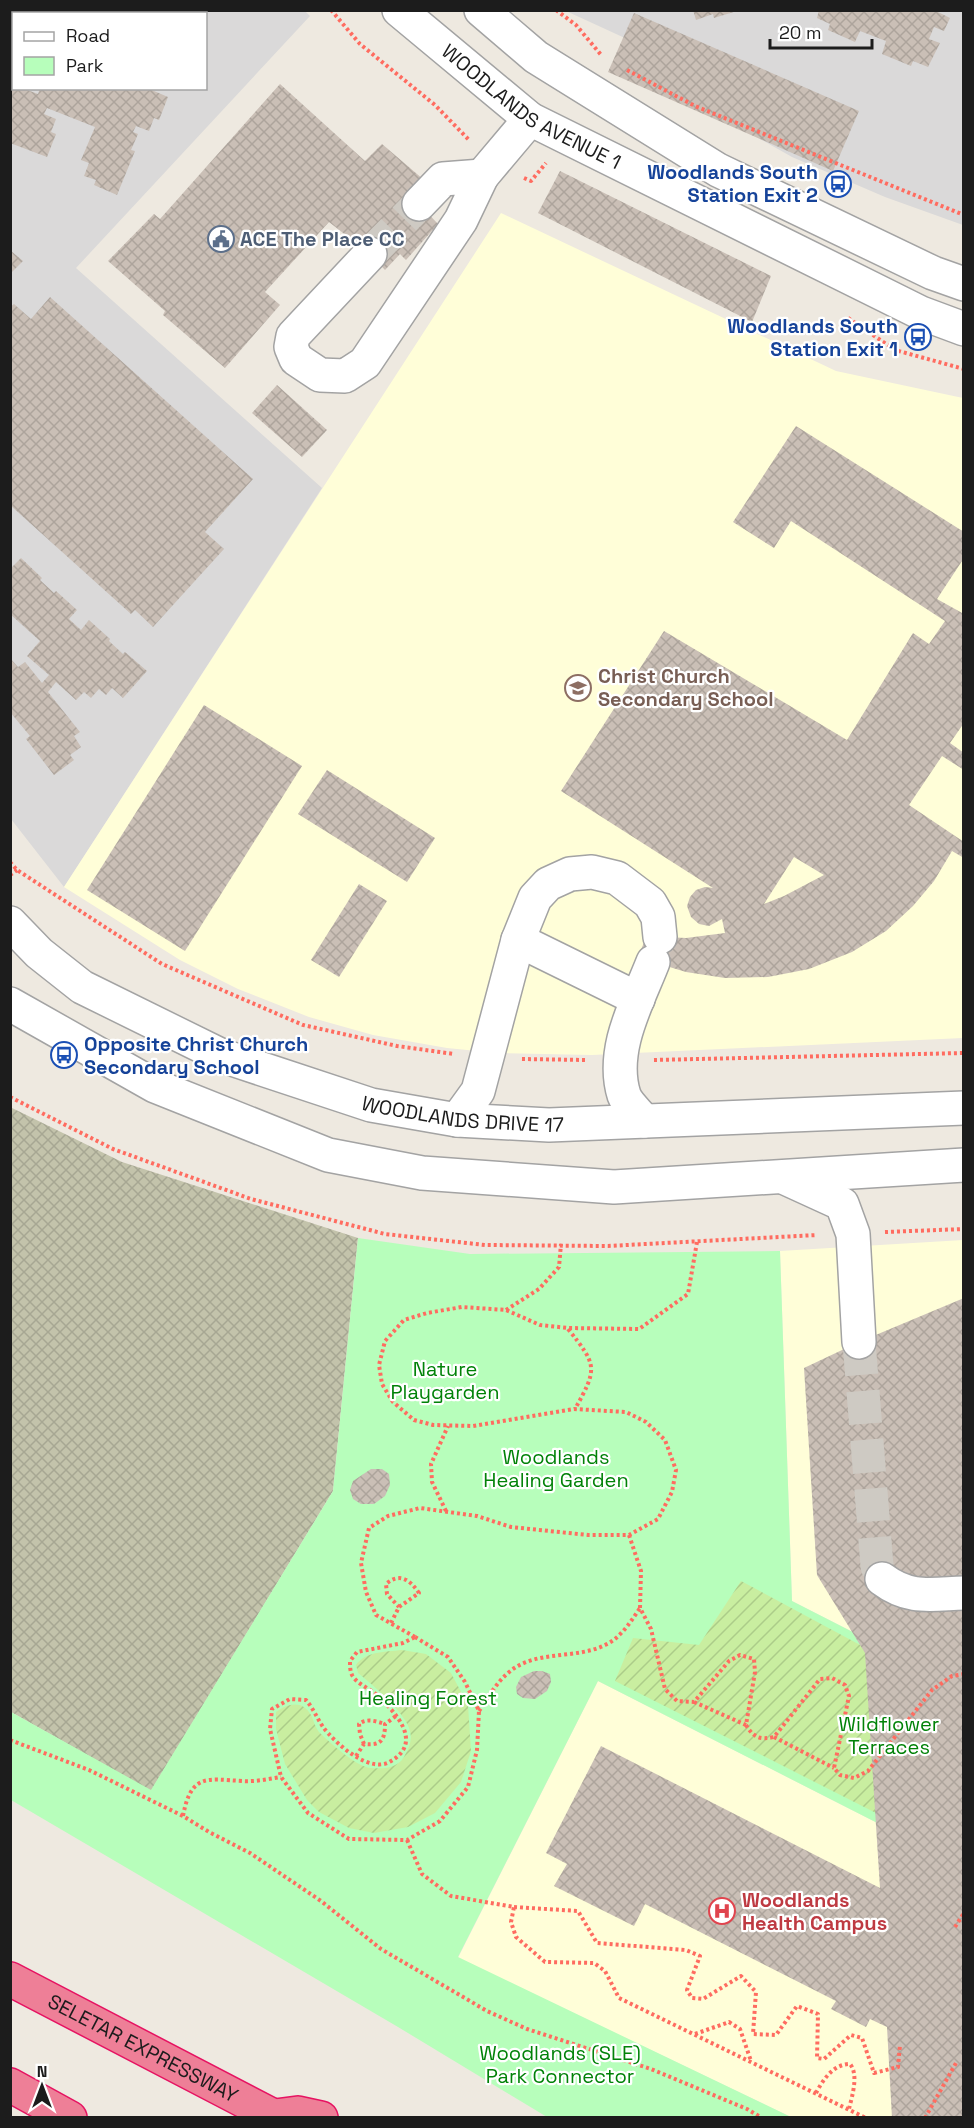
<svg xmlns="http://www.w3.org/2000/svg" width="974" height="2128" viewBox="0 0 974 2128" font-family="'Space Grotesk',sans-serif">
<defs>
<pattern id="construction-cross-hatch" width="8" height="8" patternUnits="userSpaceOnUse" patternTransform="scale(1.5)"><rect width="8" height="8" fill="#c3c3ab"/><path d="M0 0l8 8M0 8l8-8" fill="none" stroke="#a7a793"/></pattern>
<pattern id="garden-furrows" width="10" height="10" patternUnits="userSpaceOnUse" patternTransform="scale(1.5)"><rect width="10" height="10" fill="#c9eea0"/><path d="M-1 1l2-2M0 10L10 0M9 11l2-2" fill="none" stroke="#accc89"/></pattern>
<pattern id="building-cross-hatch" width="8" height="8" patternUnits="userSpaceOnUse" patternTransform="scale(1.5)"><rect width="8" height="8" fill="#cabfb6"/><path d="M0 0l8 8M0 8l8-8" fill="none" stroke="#ada49c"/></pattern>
</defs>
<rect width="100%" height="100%" fill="#eee9e0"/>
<g fill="#dad9d9" fill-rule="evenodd">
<path d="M 11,11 L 305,11 L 310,16 L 76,268 L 322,488 L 64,887 L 11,819 ZM 14,14 L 206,14 L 206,88 L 14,88 Z"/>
<path d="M 566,11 L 963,11 L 963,225 L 885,197 L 792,157 L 746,131 L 627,39 Z"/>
</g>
<g fill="#fffed8">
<path d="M 501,213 L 836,371 L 963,398 L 963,1038 L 592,1055 L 497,1053 L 447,1048 L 373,1035 L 309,1017 L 238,989 L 180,960 L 64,887 Z"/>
<path d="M 963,1240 L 963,1646 L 888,1650 L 792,1601 L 780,1251 Z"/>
<path d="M 598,1681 L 960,1865 L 963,2117 L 791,2117 L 458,1958 Z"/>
</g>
<path fill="url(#construction-cross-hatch)" d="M 10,1107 L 122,1162 L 358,1238 L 333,1491 L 151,1791 L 11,1712 Z"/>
<path fill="#b7febb" d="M 358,1238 L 470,1254 L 780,1251 L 792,1601 L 888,1650 L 960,1865 L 598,1681 L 458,1957 L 791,2117 L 547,2117 L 398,2027 L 11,1800 L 11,1712 L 151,1790 L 333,1491 Z"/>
<g fill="url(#garden-furrows)">
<path d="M 741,1581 L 890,1661 L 963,1857 L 615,1681 L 633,1638 L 699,1645 Z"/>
<path d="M 402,1650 L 426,1654 L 451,1673 L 468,1705 L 471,1751 L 461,1782 L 435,1813 L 408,1827 L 374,1833 L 349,1828 L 319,1812 L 307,1800 L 285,1764 L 276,1729 L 276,1712 C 288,1703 303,1700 311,1715 C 314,1721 315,1727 319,1732 C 329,1742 358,1768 371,1768 C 386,1769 400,1768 406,1753 C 410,1746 412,1739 410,1731 C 406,1713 372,1684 358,1673 L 356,1665 C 366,1651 385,1652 402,1650 Z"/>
</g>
<g fill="url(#building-cross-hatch)" fill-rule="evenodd">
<path d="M 693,10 L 737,10 L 737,11 L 714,18 L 713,14 L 696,20 Z"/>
<path d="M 819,10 L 934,10 L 950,18 L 944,31 L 934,27 L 929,39 L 940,43 L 928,67 L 913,61 L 911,66 L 882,54 L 886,41 L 860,31 L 855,42 L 828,30 L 830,24 L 817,18 Z"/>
<path d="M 634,13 L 859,111 L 833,171 L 608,72 Z"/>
<path d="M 10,84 L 14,85 L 14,88 L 22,88 L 38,94 L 40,88 L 147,88 L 168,97 L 159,120 L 154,118 L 149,131 L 136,126 L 133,132 L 138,134 L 131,150 L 135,151 L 117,195 L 94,185 L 96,180 L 84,176 L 89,163 L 81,160 L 95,127 L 47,108 L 44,114 L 56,119 L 51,132 L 56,134 L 47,157 L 10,143 Z"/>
<path d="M 280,84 L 365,161 L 382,144 L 424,180 L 419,204 L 438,224 L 406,260 L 400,254 L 385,270 L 370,254 L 329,222 L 265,292 L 280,305 L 225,368 L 163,315 L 165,311 L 108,261 L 154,214 L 160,219 Z"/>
<path d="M 560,171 L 771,276 L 752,322 L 538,213 Z"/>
<path d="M 10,250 L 23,261 L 10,274 Z"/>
<path d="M 50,297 L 253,479 L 205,532 L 224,549 L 153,627 L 135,610 L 131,614 L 10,505 L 10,307 L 14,304 L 31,319 Z"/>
<path d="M 277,385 L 327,430 L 302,457 L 252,413 Z"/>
<path d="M 796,426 L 964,532 L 964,558 L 937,599 L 964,614 L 964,723 L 950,743 L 964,753 L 964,770 L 942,756 L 909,805 L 964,842 L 964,858 L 952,851 L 934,881 L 913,906 L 886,931 L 852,952 L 809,969 L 768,977 L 725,978 L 686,972 L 653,962 L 639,954 L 647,936 L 686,938 L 725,933 L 722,919 L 709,926 L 699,924 L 691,917 L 687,906 L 690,897 L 696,890 L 705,887 L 713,888 L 561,791 L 664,631 L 847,740 L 913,633 L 929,644 L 945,621 L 791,521 L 774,548 L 733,522 ZM 794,857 L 824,875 L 784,896 L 764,904 Z"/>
<path d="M 21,558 L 42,578 L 40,580 L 54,593 L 56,591 L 77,610 L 69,619 L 81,630 L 89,620 L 110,639 L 109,641 L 123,654 L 125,652 L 147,671 L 123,698 L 112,688 L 106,695 L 99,689 L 91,698 L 84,692 L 76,700 L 56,682 L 48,692 L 80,732 L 74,736 L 81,747 L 70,755 L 74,760 L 54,775 L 26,739 L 30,736 L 10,712 L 10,658 L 18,667 L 25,662 L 42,683 L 49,675 L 27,656 L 40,641 L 10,614 L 10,569 Z"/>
<path d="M 204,705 L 302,766 L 185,951 L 87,890 Z"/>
<path d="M 327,770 L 435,838 L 407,882 L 298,814 Z"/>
<path d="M 359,884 L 387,901 L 339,977 L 311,960 Z"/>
<path d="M 964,1298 L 964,2118 L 892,2118 L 887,2027 L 870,2019 L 866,2027 L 831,2009 L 836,2001 L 645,1904 L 634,1926 L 554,1886 L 567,1864 L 546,1853 L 601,1746 L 880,1888 L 865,1653 L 817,1575 L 804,1368 L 859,1342 Z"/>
<path d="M 371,1469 L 382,1469 L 389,1474 L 390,1485 L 385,1496 L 374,1504 L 361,1504 L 353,1499 L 350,1490 L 353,1481 Z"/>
<path d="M 534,1671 L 542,1671 L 550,1674 L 551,1682 L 547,1691 L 535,1699 L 523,1698 L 517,1694 L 516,1687 L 521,1677 Z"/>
</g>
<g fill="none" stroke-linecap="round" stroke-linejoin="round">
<g stroke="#cecac3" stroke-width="33" stroke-dasharray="33 16" stroke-linecap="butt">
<path d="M 370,254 L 419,204"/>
<path d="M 859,1342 L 877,1566 L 882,1579"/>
</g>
<defs>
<g id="minor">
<path id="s1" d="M 399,10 L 530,119 L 921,313 L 964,329"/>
<path d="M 481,10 L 536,57 L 718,170 L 933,273 L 964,284"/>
<path d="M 482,176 L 530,119"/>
<path d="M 370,254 L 293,336 L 291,347 L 296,359 L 320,375 L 345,376 L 365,363 L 461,220 L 482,176 L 443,179 L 419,204"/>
<path id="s2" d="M 10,923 L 39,953 L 82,987 L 220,1055 L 371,1105 L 457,1120 L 549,1125 L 964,1108"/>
<path d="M 518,940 L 638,999"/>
<path d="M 10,1004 L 155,1086 L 328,1155 L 422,1173 L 614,1187 L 964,1165"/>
<path d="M 457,1120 L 478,1091 L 518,940 L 535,898 L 548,884 L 570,874 L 592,872 L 617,878 L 650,903 L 658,917 L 660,937"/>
<path d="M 644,1121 C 638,1113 627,1104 624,1095 C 610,1050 637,1003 653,962"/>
<path d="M 783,1177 L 842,1204 L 853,1234 L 859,1342"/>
<path d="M 882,1579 C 910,1600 931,1594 964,1593"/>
</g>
<g id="highway">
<path id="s3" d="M 10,1979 L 277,2118"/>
<path d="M 10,2085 L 70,2118"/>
<path d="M 275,2116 L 298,2113 L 321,2118"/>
</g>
</defs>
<use href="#minor" stroke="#a3a3a3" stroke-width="36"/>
<use href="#highway" stroke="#e61362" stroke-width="36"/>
<g stroke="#ff6c60" stroke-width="4" stroke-dasharray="3 3" stroke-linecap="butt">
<path d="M 331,10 L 360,44 L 435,105 L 469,140"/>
<path d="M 556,10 L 576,25 L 602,56"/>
<path d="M 627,70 L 695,106 L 964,215"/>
<path d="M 524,178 L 531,181 L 546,163"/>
<path d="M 848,318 L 895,350 L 964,369"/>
<path d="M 10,862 L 17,870 L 162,964 L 303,1025 L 397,1046 L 454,1054"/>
<path d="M 10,875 L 17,870"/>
<path d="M 522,1059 L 586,1060"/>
<path d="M 654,1060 L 964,1053"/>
<path d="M 10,1097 L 113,1149 L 251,1199 L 385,1234 L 485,1245 L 608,1246 L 817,1235"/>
<path d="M 885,1232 L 964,1229"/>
<path d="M 506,1310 L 539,1289 L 559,1267 L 561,1244"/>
<path d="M 568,1329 C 597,1365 598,1368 575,1409"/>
<path d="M 446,1511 L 432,1482 L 431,1464 L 448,1426"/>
<path d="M 629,1535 L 641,1571 L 640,1608 L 651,1629 L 665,1689 L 677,1701 L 694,1702 L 729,1661 L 740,1655 L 754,1659 L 755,1672 L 746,1725 C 754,1738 760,1740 774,1737 L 820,1679 L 832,1678 L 845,1685 L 849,1696 L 834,1768 L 840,1775 L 854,1778 L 868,1771 L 932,1690 L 952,1676 L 964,1674"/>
<path d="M 391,1623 L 399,1607 L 419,1593 C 410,1580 400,1572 386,1584 L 387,1594 L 399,1607"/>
<path d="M 415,1637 L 376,1615 L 366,1592 L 361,1563 L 369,1528 L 388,1516 L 420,1508 L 477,1516 L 511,1527 L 588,1535 L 629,1535 L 658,1519 L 672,1492 L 676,1470 L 665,1440 L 646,1422 L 626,1412 L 574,1409 L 473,1426 L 433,1425 L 414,1420 L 393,1402 L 382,1384 L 379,1365 L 385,1341 L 404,1320 L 427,1313 L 462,1307 L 506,1310 L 540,1325 L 568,1328 L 639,1329 L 688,1294 L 697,1242"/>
<path d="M 415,1637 L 448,1657 L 465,1682 L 479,1711 L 477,1750 L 468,1787 L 440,1821 L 407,1840 L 349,1839 L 308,1813 L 281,1777 L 270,1729 L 272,1709 L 290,1699 L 306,1700 C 313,1708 317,1718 323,1727 C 335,1743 370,1775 391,1761 C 424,1742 395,1712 377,1695 C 369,1688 357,1684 352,1675 C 350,1671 350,1666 350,1661 L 357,1652 L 403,1643 Z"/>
<path d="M 694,1702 L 746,1725"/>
<path d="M 479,1711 C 488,1698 496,1683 508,1673 C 535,1649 575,1660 605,1645 C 621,1638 631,1621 640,1608"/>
<path d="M 774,1737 L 834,1768"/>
<path d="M 10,1740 L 89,1770 L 183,1816 L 209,1832 L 250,1853 L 321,1901 L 381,1949 L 487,2011 L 527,2029 L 651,2069 L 747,2109 L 762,2118"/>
<path d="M 364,1744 L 360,1734 L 359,1724 C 367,1718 375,1721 385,1724"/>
<path d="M 356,1756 L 364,1744 C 381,1746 385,1740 385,1724 L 396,1716"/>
<path d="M 183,1816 C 191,1773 207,1779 242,1781 C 255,1782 268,1779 281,1777"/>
<path d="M 407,1840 L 422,1874 L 451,1896 L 514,1907 L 511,1922 L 516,1937 L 545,1962 L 594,1963 L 605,1971 L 619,1998 L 866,2118"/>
<path d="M 514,1907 L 578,1911 L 597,1943 L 686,1950 L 700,1956 L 687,1990 L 692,1998 L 703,1999 L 741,1976 L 756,1992 L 753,2034 L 776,2035 L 797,2006 L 818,2014 L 817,2058 L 824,2059 L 851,2035 L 862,2038 L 874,2073 L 898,2067 L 900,2045"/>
<path d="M 955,1927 L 964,1913"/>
<path d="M 695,2034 L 729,2022 L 740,2029 L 751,2061"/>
<path d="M 816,2093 C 823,2080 833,2064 850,2064 C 859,2075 852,2096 849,2109"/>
<path d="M 925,2118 L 956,2063"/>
</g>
<use href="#minor" stroke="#fff" stroke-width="33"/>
<use href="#highway" stroke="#ee7f97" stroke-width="33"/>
</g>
<defs>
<symbol id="bus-ring" viewBox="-11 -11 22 22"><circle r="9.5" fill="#fff" stroke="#1a4fb4" stroke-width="1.5"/><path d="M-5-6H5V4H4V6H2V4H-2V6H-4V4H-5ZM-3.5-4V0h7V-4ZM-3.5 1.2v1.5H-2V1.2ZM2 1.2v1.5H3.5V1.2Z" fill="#1a4fb4"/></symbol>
<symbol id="civic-ring" viewBox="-11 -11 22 22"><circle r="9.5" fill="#fff" stroke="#5c6f8a" stroke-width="1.5"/><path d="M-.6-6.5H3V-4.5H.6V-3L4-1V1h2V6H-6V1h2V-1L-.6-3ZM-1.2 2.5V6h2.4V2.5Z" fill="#5c6f8a"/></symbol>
<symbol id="school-ring" viewBox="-11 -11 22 22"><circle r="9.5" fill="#fff" stroke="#8d6e63" stroke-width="1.5"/><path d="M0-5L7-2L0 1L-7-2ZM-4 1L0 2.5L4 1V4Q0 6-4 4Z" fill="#8d6e63"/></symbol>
<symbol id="hospital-ring" viewBox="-11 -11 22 22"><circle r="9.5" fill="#fff" stroke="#e0444e" stroke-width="1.5"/><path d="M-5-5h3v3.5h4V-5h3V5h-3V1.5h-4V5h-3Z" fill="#e0444e"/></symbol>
</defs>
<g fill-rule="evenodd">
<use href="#bus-ring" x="823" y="169" width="30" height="30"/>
<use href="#civic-ring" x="206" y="224" width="30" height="30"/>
<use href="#bus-ring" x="903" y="322" width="30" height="30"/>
<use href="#school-ring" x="563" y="673" width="30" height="30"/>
<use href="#bus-ring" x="49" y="1040" width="30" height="30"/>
<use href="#hospital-ring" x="707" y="1896" width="30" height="30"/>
</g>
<g text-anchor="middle" stroke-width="4.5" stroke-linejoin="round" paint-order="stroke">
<g font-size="20" fill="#1c1c1c" stroke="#fff">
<text dy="7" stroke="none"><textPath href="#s1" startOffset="165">WOODLANDS AVENUE 1</textPath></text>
<text dy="7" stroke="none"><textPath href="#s2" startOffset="502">WOODLANDS DRIVE 17</textPath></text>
<text dy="7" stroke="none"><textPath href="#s3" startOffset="150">SELETAR EXPRESSWAY</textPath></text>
</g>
<g font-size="20" font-weight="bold" fill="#164399" stroke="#fff" text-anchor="end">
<text x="818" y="179">Woodlands South<tspan x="818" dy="23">Station Exit 2</tspan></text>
<text x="898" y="333">Woodlands South<tspan x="898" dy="23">Station Exit 1</tspan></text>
<text x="84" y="1051" text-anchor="start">Opposite Christ Church<tspan x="84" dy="23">Secondary School</tspan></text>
</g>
<g font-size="20" font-weight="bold" fill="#4e5e75" stroke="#fff" text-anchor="start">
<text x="240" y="246">ACE The Place CC</text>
</g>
<g font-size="20" font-weight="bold" fill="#785e54" stroke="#fff" text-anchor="start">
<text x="598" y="683">Christ Church<tspan x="598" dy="23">Secondary School</tspan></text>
</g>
<g font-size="20" fill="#018208" stroke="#fff">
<text x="445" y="1376">Nature<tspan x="445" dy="23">Playgarden</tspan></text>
<text x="556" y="1464">Woodlands<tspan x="556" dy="23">Healing Garden</tspan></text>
<text x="428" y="1705">Healing Forest</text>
<text x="889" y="1731">Wildflower<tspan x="889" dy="23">Terraces</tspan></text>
<text x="560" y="2060">Woodlands (SLE)<tspan x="560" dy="23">Park Connector</tspan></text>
</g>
<g font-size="20" font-weight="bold" fill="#be3a42" stroke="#fff" text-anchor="start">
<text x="742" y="1907">Woodlands<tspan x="742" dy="23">Health Campus</tspan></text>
</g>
</g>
<rect width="974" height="2128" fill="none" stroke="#1c1c1c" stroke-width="24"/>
<rect x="12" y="12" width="195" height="78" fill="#ffffff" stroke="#a4a4a4" stroke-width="1.5"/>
<rect x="24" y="32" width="30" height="9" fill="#ffffff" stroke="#a4a4a4" stroke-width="1.5"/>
<text x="66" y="42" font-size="18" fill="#1c1c1c">Road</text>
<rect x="24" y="57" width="30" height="18" fill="#b7febb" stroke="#a4a4a4" stroke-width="1.5"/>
<text x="66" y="72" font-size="18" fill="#1c1c1c">Park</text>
<g transform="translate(42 2086)" stroke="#ffffff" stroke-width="4.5" paint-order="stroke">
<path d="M0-4.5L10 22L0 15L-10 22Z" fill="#1c1c1c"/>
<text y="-9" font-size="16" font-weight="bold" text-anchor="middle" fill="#1c1c1c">N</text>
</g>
<path d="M770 39v9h102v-9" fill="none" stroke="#1c1c1c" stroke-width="3"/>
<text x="779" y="39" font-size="18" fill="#1c1c1c" stroke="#ffffff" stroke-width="4.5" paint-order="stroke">20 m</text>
</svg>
